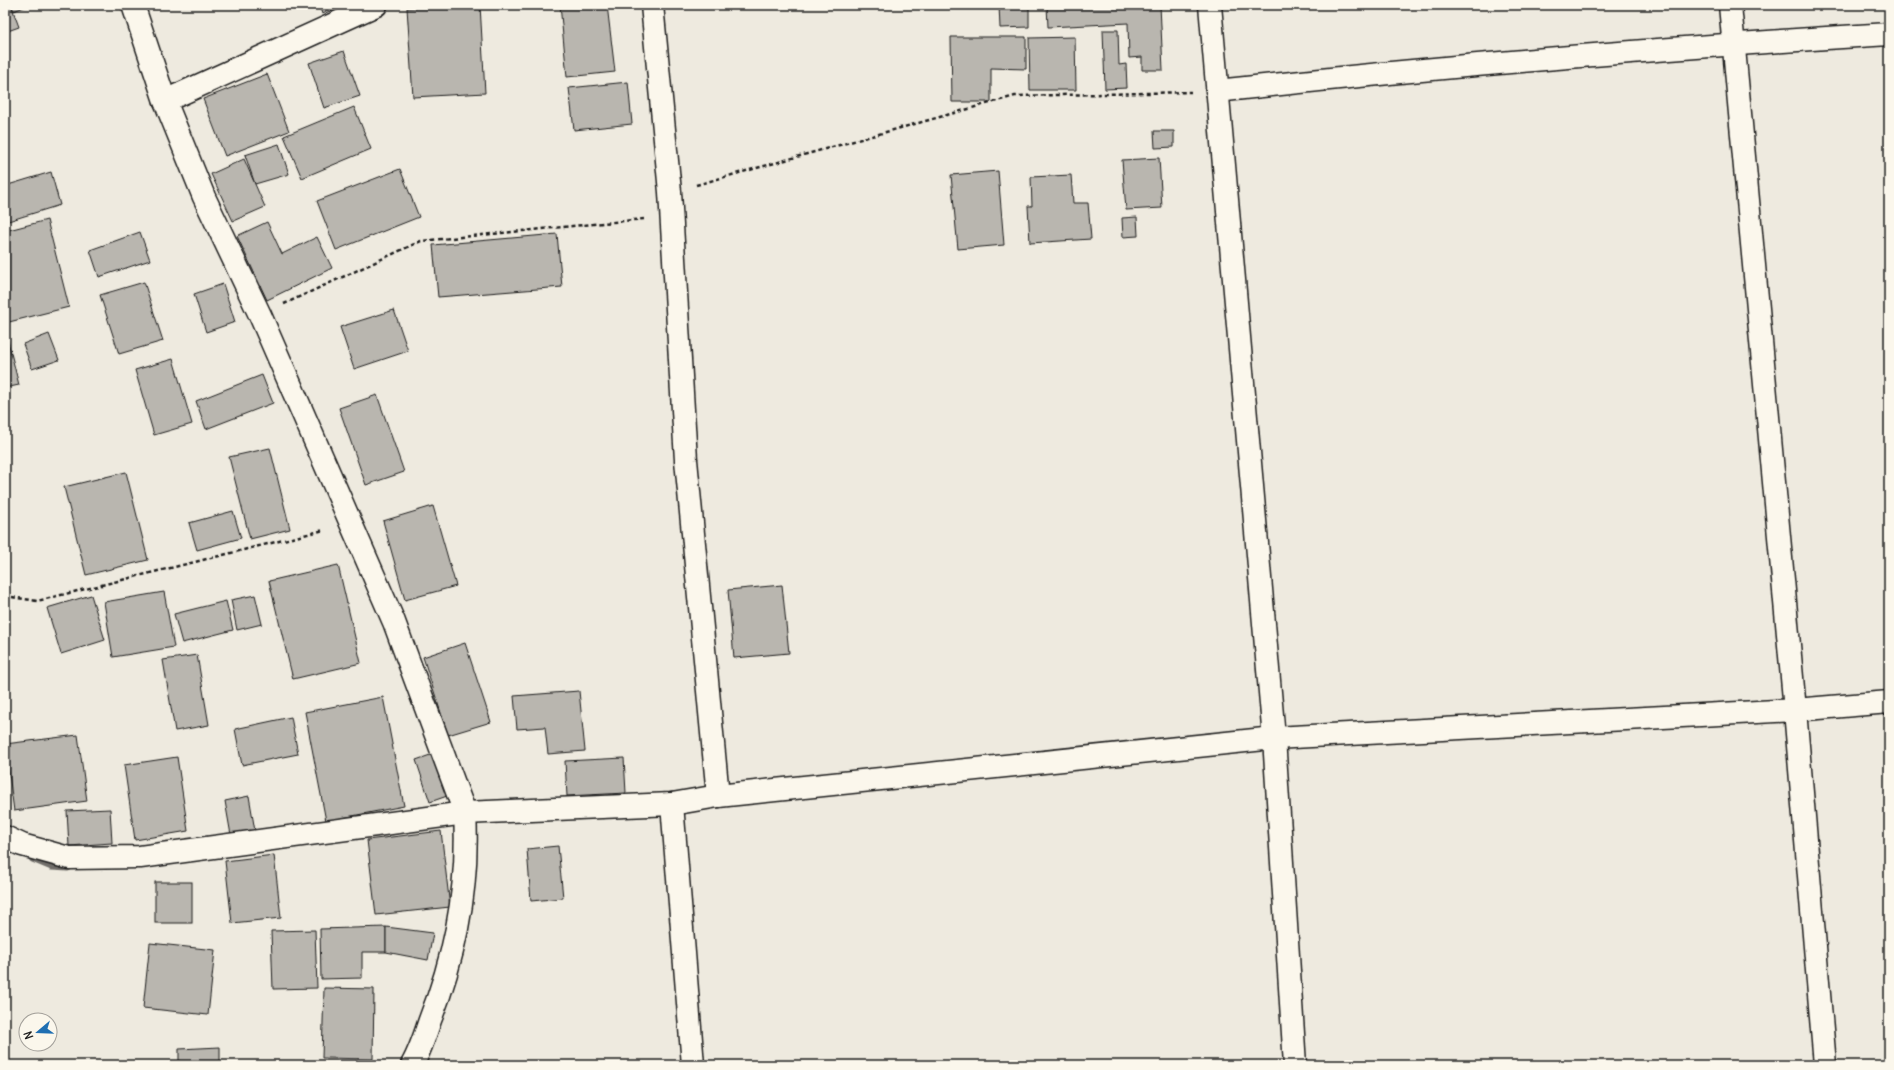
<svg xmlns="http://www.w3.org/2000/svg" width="1894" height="1070" viewBox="0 0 1894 1070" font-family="Delius,sans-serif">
<rect width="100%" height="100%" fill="#eeeadf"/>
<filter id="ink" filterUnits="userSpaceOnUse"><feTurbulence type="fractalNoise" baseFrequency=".025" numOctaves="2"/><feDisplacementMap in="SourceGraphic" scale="8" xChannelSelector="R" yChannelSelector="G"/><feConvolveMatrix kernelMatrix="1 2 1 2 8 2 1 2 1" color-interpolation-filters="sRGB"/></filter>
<g filter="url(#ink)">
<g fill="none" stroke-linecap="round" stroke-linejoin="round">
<path stroke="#6f6d69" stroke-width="9" d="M 33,858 L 52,866 L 68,867"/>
</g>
<g fill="#b9b6af" stroke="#1c1c1c">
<path d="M 5,5 L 11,5 L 19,27 L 5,32 Z"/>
<path d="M 11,5 L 29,5 L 14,11 Z"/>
<path d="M 319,5 L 347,5 L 322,14 Z"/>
<path d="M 460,5 L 480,5 L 485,93 L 413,97 L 407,8 Z"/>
<path d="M 560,5 L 607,5 L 615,72 L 567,77 Z"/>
<path d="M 999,5 L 1029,5 L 1029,27 L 1000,28 Z"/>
<path d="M 1047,5 L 1160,5 L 1163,70 L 1142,70 L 1142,57 L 1129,58 L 1128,23 L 1048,27 Z"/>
<path d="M 1103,30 L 1118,30 L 1119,65 L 1126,64 L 1127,88 L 1105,89 Z"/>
<path d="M 951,37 L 1026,37 L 1026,69 L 991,68 L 991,102 L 952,102 Z"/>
<path d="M 1075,37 L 1076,90 L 1030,90 L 1029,38 Z"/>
<path d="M 344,51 L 360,96 L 324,108 L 309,63 Z"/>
<path d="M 267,74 L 289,131 L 225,156 L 203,99 Z"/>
<path d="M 628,82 L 632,124 L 574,130 L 569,88 Z"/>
<path d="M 354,107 L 371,149 L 302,178 L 284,136 Z"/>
<path d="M 1154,131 L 1174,131 L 1174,147 L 1155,148 Z"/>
<path d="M 279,144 L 289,174 L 255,184 L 245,155 Z"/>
<path d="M 1159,158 L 1162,208 L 1126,210 L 1122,160 Z"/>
<path d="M 244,159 L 265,207 L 233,221 L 211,174 Z"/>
<path d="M 400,169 L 419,217 L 336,250 L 317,201 Z"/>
<path d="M 998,171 L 1004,245 L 958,249 L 951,175 Z"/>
<path d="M 51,172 L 60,205 L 5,222 L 5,175 L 8,185 Z"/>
<path d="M 1071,175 L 1073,203 L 1088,203 L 1091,239 L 1030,243 L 1028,206 L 1032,206 L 1031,177 Z"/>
<path d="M 1137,217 L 1138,236 L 1123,237 L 1122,218 Z"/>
<path d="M 47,220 L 69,307 L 5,323 L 5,231 Z"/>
<path d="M 267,222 L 282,254 L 317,237 L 332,268 L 267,300 L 237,236 Z"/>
<path d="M 140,232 L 150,260 L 99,277 L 90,250 Z"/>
<path d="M 557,234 L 562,287 L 438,297 L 433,245 Z"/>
<path d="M 144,282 L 163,341 L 119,354 L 100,295 Z"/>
<path d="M 223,284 L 235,322 L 206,332 L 194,294 Z"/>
<path d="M 394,310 L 408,351 L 354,369 L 340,327 Z"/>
<path d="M 5,329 L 19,385 L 5,388 Z"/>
<path d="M 49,334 L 59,360 L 32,369 L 23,344 Z"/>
<path d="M 173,359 L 192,424 L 154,435 L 135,370 Z"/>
<path d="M 262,375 L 273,403 L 206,429 L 196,401 Z"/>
<path d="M 377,395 L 404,472 L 366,485 L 339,408 Z"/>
<path d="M 270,448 L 290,529 L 250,539 L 229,457 Z"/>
<path d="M 126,472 L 148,560 L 86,575 L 64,487 Z"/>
<path d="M 433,506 L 456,586 L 405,600 L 383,521 Z"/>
<path d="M 233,511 L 241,538 L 197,550 L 189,523 Z"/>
<path d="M 338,565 L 361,663 L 293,679 L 269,581 Z"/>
<path d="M 782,585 L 789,653 L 734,658 L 728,590 Z"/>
<path d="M 164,592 L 174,647 L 113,657 L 104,602 Z"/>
<path d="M 91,595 L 105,640 L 61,654 L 47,608 Z"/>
<path d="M 255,595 L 262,624 L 237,630 L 231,600 Z"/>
<path d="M 226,601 L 233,630 L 182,643 L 174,614 Z"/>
<path d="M 465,643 L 491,722 L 448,735 L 423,657 Z"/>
<path d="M 197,655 L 209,725 L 175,731 L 163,660 Z"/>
<path d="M 579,691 L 585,751 L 548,754 L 545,727 L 517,729 L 514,696 Z"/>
<path d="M 383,697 L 404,806 L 326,821 L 305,712 Z"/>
<path d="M 291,717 L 298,754 L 242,765 L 235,729 Z"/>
<path d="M 78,735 L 87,801 L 14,811 L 5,744 Z"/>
<path d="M 436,753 L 450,795 L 430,802 L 416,760 Z"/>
<path d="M 177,757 L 188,831 L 135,840 L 124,765 Z"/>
<path d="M 624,758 L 626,793 L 567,796 L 565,761 Z"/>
<path d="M 249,796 L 255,831 L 231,835 L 225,801 Z"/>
<path d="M 110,809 L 112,843 L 69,846 L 67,811 Z"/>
<path d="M 441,831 L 450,907 L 376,915 L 367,840 Z"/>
<path d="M 558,846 L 563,898 L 531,901 L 527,849 Z"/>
<path d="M 274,855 L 281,918 L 232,923 L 225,861 Z"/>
<rect x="155" y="882" width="37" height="41"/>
<path d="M 386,927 L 386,952 L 362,952 L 362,978 L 321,979 L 320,929 Z"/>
<path d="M 386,927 L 433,933 L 428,960 L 386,952 Z"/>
<path d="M 315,930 L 317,988 L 273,989 L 271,931 Z"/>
<path d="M 150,943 L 215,950 L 208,1015 L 143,1008 Z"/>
<path d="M 324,988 L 374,989 L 373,1059 L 322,1058 Z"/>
<path d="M 220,1047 L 220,1065 L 179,1065 L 179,1049 Z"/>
</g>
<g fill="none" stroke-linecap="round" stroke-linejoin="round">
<defs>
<g id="minor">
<path d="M 133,5 L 165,101 L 204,197 L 260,315 L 394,622 L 465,813 C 469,884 456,954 430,1020 C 425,1035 420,1051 412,1065"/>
<path d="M 652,5 L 670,192 L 686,460 L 718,796"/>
<path d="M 1210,5 L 1274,738 L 1295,1065"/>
<path d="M 1730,5 L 1795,710 L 1825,1065"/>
<path d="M 1217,91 C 1440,66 1664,48 1889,34"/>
<path d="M 165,101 L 376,5"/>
<path d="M 672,804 L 693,1065"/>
<path d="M 5,837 L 22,845 L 69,858 L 140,857 L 465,813 L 672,804 L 718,796 L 1274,738 L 1795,710 L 1889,702"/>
</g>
</defs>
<use href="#minor" stroke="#1c1c1c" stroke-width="25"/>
<g stroke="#1c1c1c" stroke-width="2.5" stroke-dasharray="4 3" stroke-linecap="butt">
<path d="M 696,185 L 1015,96 L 1191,92"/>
<path d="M 284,304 L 421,241 L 644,219"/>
<path d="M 5,596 L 37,601 L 324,530"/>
</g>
<use href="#minor" stroke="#fbf7ec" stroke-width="22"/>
</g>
</g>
<rect width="1894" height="1070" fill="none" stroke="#fbf7ec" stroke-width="20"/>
<rect x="10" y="10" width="1874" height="1050" fill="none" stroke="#1c1c1c" stroke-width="1.5" filter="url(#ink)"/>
<g transform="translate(38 1032) rotate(251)"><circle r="19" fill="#fbf7ec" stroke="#a29f99"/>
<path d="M0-3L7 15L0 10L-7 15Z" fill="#1f6fb2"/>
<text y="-6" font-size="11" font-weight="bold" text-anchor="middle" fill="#1c1c1c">N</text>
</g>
</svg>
